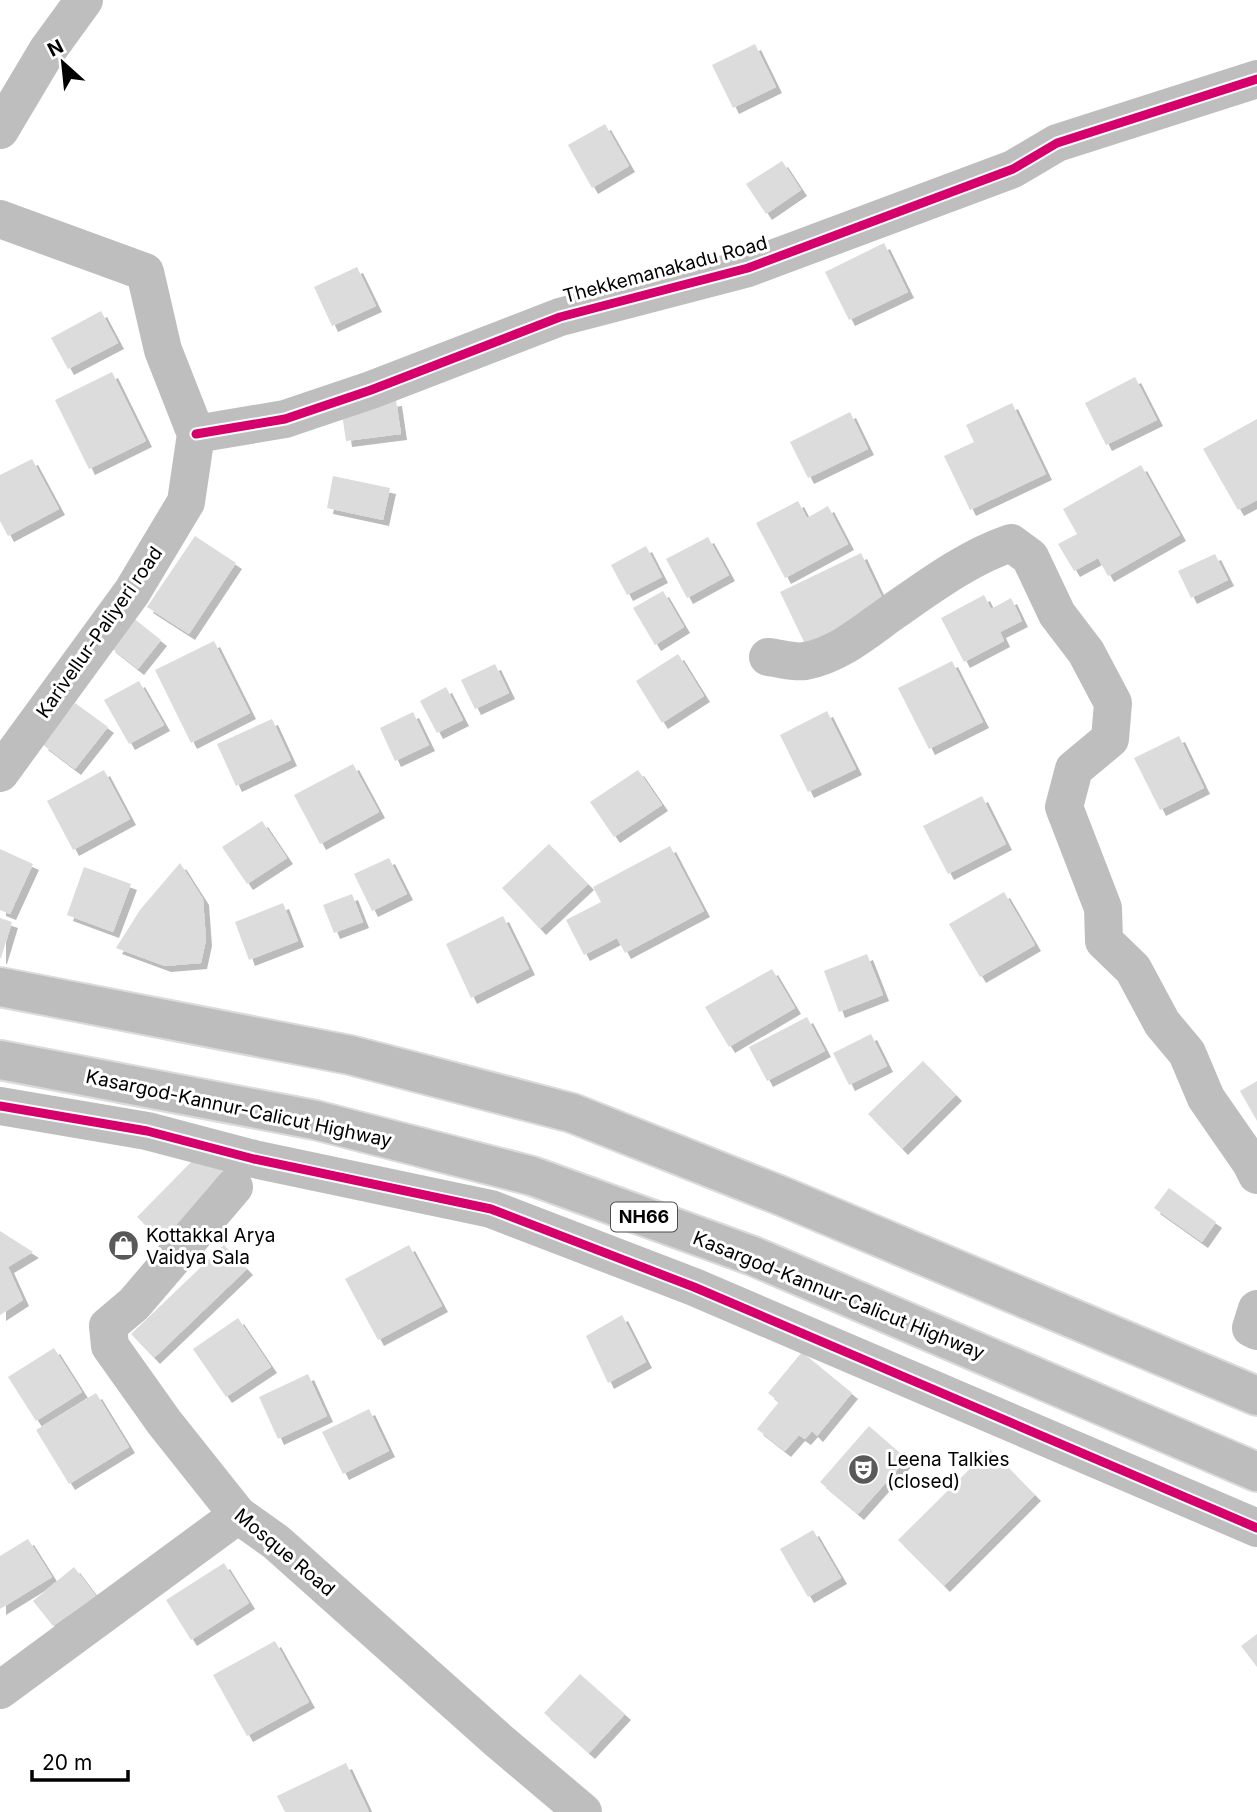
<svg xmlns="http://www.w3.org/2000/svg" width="1257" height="1812" viewBox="0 0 1257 1812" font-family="Inter,sans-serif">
<defs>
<filter id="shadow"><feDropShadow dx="6" dy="6" stdDeviation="0" flood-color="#0004"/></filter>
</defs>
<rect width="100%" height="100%" fill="#fff"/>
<g fill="#dcdcdc" filter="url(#shadow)">
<path d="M 755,44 L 776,87 L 733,108 L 712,65 Z"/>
<path d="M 605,124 L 629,166 L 592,188 L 568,145 Z"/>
<path d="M 782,161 L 801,190 L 766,214 L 746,184 Z"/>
<path d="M 884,243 L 908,292 L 849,320 L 825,272 Z"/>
<path d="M 357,267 L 376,306 L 332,326 L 314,287 Z"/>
<path d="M 101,311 L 118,343 L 68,369 L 51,338 Z"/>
<path d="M 112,372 L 146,441 L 89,469 L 55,400 Z"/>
<path d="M 1135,377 L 1157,420 L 1106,445 L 1085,403 Z"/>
<path d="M 396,400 L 401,434 L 346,441 L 341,407 Z"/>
<path d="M 1012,403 L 1046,474 L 970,510 L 944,456 L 974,442 L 966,425 Z"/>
<path d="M 850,412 L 868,449 L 808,478 L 790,442 Z"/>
<path d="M 1257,419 L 1257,500 L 1238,510 L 1203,449 Z"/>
<path d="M 32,459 L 59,509 L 8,536 L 0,521 L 0,475 Z"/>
<path d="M 1141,465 L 1180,535 L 1108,576 L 1098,558 L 1074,571 L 1058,544 L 1077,534 L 1063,509 Z"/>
<path d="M 333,476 L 390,488 L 383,520 L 327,508 Z"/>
<path d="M 798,501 L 807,518 L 828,506 L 848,544 L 785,578 L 756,523 Z"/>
<path d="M 195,536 L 236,563 L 189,634 L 147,607 Z"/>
<path d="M 708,537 L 729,575 L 687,598 L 666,559 Z"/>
<path d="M 646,546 L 662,577 L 627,595 L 611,565 Z"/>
<path d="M 861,553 L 886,606 L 807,648 L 780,592 Z"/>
<path d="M 1215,554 L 1228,580 L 1191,598 L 1178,571 Z"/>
<path d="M 663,591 L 684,627 L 655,645 L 633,608 Z"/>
<path d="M 984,595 L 991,609 L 1011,598 L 1022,621 L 1000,632 L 1004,641 L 964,662 L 941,618 Z"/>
<path d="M 132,617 L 161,640 L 138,669 L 109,646 Z"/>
<path d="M 214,641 L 250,713 L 191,743 L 155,670 Z"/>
<path d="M 678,654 L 704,696 L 662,723 L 636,681 Z"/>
<path d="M 952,661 L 983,722 L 929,749 L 898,688 Z"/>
<path d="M 495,664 L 509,693 L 475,709 L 461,680 Z"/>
<path d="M 139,681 L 164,725 L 129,744 L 104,700 Z"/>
<path d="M 446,687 L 463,720 L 437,733 L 420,701 Z"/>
<path d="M 75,703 L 108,727 L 75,769 L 42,744 Z"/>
<path d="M 827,711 L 856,769 L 808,792 L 780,735 Z"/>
<path d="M 413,712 L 429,745 L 395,761 L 380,728 Z"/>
<path d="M 272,719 L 291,760 L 236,786 L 217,744 Z"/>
<path d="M 1179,736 L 1204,788 L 1160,810 L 1134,758 Z"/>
<path d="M 353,764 L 379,812 L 320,844 L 294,795 Z"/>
<path d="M 104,770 L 130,819 L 73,850 L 47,801 Z"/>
<path d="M 638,770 L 662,805 L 614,837 L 590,802 Z"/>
<path d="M 982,796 L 1006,844 L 948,874 L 923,826 Z"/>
<path d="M 262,821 L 287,858 L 247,884 L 222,847 Z"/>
<path d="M 549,844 L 588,884 L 540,929 L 502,888 Z"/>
<path d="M 670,846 L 704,911 L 625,953 L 617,938 L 584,955 L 566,920 L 601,902 L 593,887 Z"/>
<path d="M 0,849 L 33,864 L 10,914 L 0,910 Z"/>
<path d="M 389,858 L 407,894 L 372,911 L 354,874 Z"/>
<path d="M 180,863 L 203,899 L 206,940 L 201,963 L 165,966 L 116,948 L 140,910 Z"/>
<path d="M 84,867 L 131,884 L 113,932 L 67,915 Z"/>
<path d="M 1004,892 L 1035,945 L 980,977 L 949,924 Z"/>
<path d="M 352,894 L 363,922 L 334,933 L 323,905 Z"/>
<path d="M 283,903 L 298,941 L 249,960 L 235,922 Z"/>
<path d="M 503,916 L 529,969 L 471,998 L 446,944 Z"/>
<path d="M 0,918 L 12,922 L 1,958 L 0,958 Z"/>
<path d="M 867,954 L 883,995 L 839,1012 L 824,971 Z"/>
<path d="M 772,969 L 795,1008 L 729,1047 L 705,1007 Z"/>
<path d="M 807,1017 L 825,1051 L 767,1081 L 749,1047 Z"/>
<path d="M 871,1034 L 887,1066 L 849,1085 L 833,1053 Z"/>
<path d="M 923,1061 L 956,1095 L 902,1149 L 868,1114 Z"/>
<path d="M 1257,1081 L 1257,1121 L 1240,1091 Z"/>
<path d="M 203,1150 L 231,1177 L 165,1243 L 137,1217 Z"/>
<path d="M 1169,1188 L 1216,1222 L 1202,1242 L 1154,1208 Z"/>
<path d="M 0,1231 L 33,1252 L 8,1267 L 23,1300 L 0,1315 Z"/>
<path d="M 224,1245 L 247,1269 L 154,1358 L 131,1334 Z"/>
<path d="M 409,1245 L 442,1306 L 378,1340 L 345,1279 Z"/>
<path d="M 622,1315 L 646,1362 L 608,1383 L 586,1336 Z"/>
<path d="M 238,1318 L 271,1367 L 226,1397 L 193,1349 Z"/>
<path d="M 54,1348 L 82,1392 L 36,1421 L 8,1377 Z"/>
<path d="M 802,1352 L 852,1393 L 817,1436 L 812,1431 L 805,1439 L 799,1435 L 785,1451 L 757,1429 L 779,1402 L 768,1393 Z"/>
<path d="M 308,1374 L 327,1416 L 278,1439 L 259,1397 Z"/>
<path d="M 96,1393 L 129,1447 L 69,1484 L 36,1430 Z"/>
<path d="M 369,1409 L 389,1451 L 343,1474 L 322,1432 Z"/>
<path d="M 869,1426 L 907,1459 L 858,1514 L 820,1482 Z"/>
<path d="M 990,1449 L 1035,1495 L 944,1586 L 898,1540 Z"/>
<path d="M 813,1530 L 841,1578 L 808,1597 L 780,1549 Z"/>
<path d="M 28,1539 L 52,1577 L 0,1609 L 0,1556 Z"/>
<path d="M 224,1563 L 249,1603 L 191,1640 L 166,1600 Z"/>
<path d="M 74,1567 L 96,1596 L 53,1626 L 33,1601 Z"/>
<path d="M 1257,1634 L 1257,1667 L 1241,1646 Z"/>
<path d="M 275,1641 L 309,1702 L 247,1736 L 213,1675 Z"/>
<path d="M 580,1674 L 625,1714 L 589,1753 L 544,1713 Z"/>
<path d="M 346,1763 L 369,1812 L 285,1812 L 277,1796 Z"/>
</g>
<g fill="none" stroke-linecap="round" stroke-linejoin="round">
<defs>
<g id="highway">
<path d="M 0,987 L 350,1055 L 572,1113 L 784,1197 L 1257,1396"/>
<path d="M 0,1060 L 315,1120 L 532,1176 L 753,1256 L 1257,1472"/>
</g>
</defs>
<use href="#highway" stroke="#dbdbdb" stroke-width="42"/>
<g stroke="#bebebe" stroke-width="38">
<path d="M 0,130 L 47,51 L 84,0"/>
<path d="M 0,219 L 145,272 L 163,350 L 196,434 L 186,502 L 132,592 L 0,773"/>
<path d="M 196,434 L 285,419 L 371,390 L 560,317 L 748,268 L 1013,169 L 1057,143 L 1257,79"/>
<path d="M 768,657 C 779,658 794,663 805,661 C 839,655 867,630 894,611 C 930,586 969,557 1011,543 L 1030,557 L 1057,614 L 1086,652 L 1113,703 L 1110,739 L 1074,769 L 1064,807 L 1103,908 L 1104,941 L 1133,969 L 1162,1023 L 1187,1053 L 1206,1098 L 1251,1163 L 1257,1175"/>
<path d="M 0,1106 L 147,1131 L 254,1159 L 491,1209 L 694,1287 L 1257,1528"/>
<path d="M 234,1187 L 134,1304 L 108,1326 L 110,1346 L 164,1422 L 238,1515 L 276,1542 L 499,1741 L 583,1812"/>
<path d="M 1257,1309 L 1251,1328 L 1257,1331"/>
<path d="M 0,1690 L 238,1515"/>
</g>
<use href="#highway" stroke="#bdbdbd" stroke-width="38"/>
<defs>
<g id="cycleway">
<path d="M 196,434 L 285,419 L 371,390 L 560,317 L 748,268 L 1013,169 L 1057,143 L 1257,79"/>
<path d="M 0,1106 L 147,1131 L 254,1159 L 491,1209 L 694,1287 L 1257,1528"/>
</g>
</defs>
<use href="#cycleway" stroke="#fff" stroke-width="13"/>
<use href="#cycleway" stroke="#d6006c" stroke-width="9"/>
</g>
<defs>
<symbol id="shop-disc" viewBox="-11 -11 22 22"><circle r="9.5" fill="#595959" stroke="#fff"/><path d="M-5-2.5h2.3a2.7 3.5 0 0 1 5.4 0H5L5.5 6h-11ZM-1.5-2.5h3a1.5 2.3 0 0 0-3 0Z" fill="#fff"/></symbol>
<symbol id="theatre-disc" viewBox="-11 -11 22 22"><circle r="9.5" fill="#595959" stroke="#fff"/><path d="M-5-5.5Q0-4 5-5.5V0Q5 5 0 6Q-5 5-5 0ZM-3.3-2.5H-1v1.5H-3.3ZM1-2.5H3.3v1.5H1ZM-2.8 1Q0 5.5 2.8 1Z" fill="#fff"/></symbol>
</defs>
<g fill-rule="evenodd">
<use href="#shop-disc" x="106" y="1228" width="35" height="35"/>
<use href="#theatre-disc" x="846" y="1452" width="35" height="35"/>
</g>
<g text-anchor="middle" stroke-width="6" stroke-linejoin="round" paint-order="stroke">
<rect fill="#fff" stroke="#4c4c4c" stroke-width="2" x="611" y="1202.5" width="66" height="29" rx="5"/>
<g font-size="18" font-weight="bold" fill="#000">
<text x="644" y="1223">NH66</text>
</g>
<g font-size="19" fill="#000" stroke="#fff">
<text transform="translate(665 269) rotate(-15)" y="7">Thekkemanakadu Road</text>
<text transform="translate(99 632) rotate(-55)" y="7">Karivellur-Paliyeri road</text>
<text transform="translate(239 1108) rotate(12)" y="7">Kasargod-Kannur-Calicut Highway</text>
<text transform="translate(839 1295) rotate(22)" y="7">Kasargod-Kannur-Calicut Highway</text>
<text transform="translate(285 1552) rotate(40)" y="7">Mosque Road</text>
</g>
<g font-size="19" fill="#000" stroke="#fff" text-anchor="start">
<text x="146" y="1242">Kottakkal Arya<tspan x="146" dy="22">Vaidya Sala</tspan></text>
<text x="887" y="1466">Leena Talkies<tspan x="887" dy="22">(closed)</tspan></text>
</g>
</g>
<g transform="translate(63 63) rotate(333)" stroke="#ffffff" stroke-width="5" paint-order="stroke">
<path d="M0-5L12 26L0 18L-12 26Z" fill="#000000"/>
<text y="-10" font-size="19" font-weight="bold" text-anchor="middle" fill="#000000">N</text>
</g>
<path d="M32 1770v10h96v-10" fill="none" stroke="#000000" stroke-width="3.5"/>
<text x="42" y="1770" font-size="21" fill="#000000" stroke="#ffffff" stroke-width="5" paint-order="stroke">20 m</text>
</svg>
